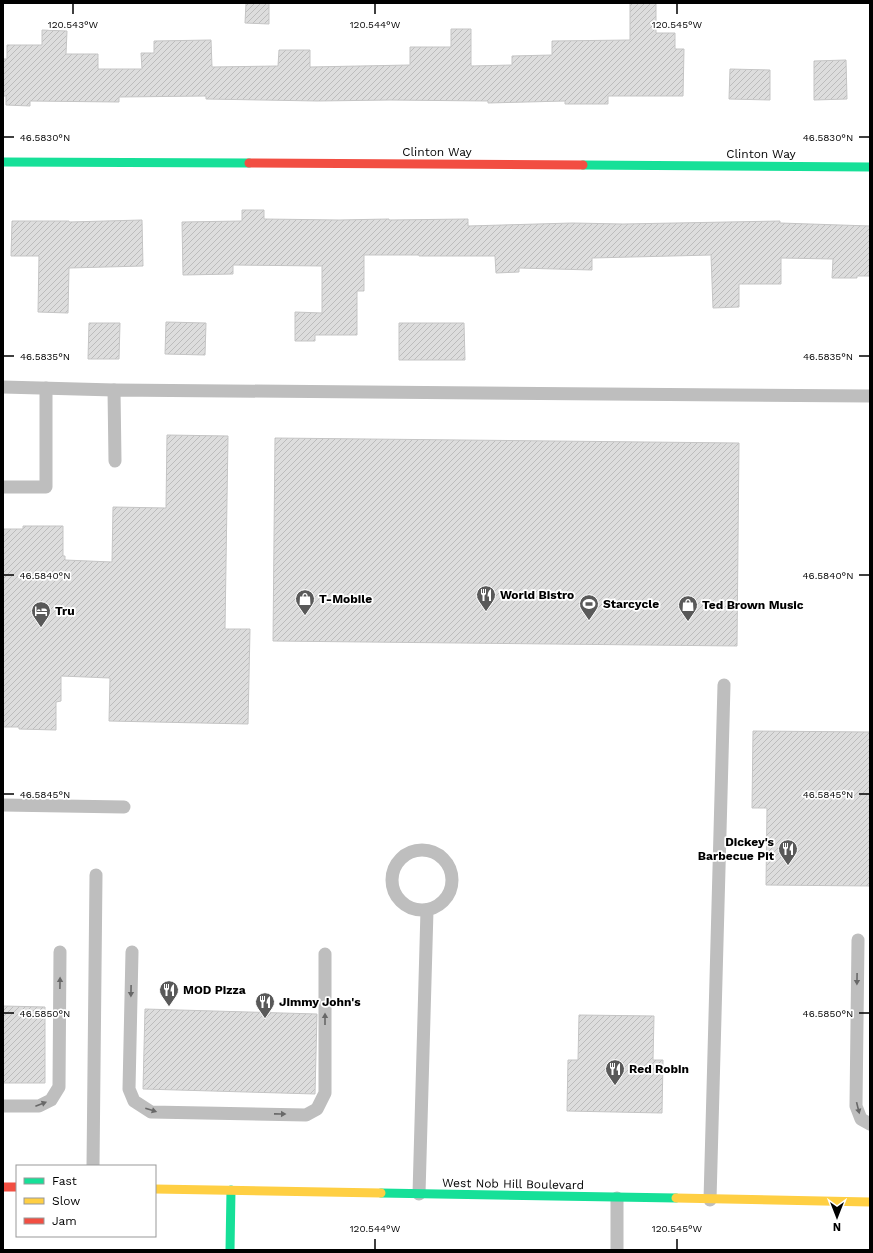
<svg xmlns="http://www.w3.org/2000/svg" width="873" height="1253" viewBox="0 0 873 1253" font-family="'Work Sans',sans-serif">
<defs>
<pattern id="building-hatch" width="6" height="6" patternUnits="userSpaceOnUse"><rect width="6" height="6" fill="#ddd"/><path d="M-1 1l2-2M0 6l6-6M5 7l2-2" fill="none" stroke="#bcbcbc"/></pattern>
</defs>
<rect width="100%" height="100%" fill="#fff"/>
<g fill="url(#building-hatch)" stroke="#c5c5c5">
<path d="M 246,3 L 269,3 L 269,24 L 245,23 Z"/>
<path d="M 630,3 L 656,3 L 656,33 L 675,33 L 675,49 L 684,49 L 683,96 L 608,96 L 608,104 L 565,104 L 565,101 L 488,103 L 488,101 L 390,100 L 317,101 L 206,99 L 206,96 L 119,97 L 119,102 L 30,101 L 30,106 L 6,105 L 6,96 L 3,96 L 3,59 L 7,59 L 7,45 L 42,45 L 42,30 L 67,31 L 66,54 L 98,54 L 98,69 L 142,69 L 141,53 L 154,53 L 154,41 L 211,40 L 212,67 L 278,66 L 279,50 L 310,50 L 310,67 L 410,65 L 410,47 L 451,47 L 451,29 L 471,29 L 471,66 L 512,65 L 512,56 L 552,55 L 552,41 L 630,40 Z"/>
<path d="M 846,60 L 847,99 L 814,100 L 814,61 Z"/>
<path d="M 730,69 L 770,70 L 770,100 L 729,99 Z"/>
<path d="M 242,210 L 264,210 L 264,219 L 339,220 L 389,219 L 389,220 L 468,219 L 468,226 L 572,223 L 623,224 L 780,221 L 780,223 L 870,226 L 870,276 L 857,276 L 857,278 L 832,278 L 833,259 L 781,258 L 781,284 L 739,284 L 739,307 L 713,308 L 711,255 L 592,258 L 592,270 L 519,268 L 519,272 L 496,273 L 495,256 L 419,256 L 419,255 L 364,255 L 364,291 L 357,291 L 357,335 L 315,335 L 315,341 L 295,341 L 295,312 L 322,313 L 322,266 L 233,265 L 233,274 L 183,275 L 182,222 L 242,221 Z"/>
<path d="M 142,220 L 143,266 L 69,268 L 68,313 L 38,312 L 39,256 L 11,256 L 12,221 L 69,221 L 69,222 Z"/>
<path d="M 166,322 L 206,323 L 205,355 L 165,354 Z"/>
<path d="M 89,323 L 120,323 L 119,359 L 88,359 Z"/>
<path d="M 399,323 L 464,323 L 465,360 L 399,360 Z"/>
<path d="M 167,435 L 228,436 L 225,629 L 250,629 L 248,724 L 109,721 L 110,678 L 61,676 L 61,701 L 56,702 L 56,730 L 19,729 L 19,727 L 3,727 L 3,529 L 23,529 L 23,526 L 63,526 L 63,556 L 65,556 L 65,560 L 112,562 L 113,507 L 166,508 Z"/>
<path d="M 275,438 L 739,443 L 737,646 L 273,641 Z"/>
<path d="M 753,731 L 870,732 L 870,886 L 766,885 L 767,808 L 752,808 Z"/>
<path d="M 3,1006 L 45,1007 L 45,1083 L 3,1083 Z"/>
<path d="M 145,1009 L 317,1014 L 315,1094 L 143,1089 Z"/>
<path d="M 579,1015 L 654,1016 L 653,1060 L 663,1060 L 662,1113 L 567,1111 L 568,1060 L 578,1060 Z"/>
</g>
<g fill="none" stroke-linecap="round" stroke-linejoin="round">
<g stroke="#bebebe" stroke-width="13">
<path d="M 3,387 L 114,390"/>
<path d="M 115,461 L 114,390 L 870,396"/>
<path d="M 3,487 L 46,487 L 46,388"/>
<path d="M 3,805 L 124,807"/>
<circle cx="422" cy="880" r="30"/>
<path d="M 858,940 L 856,1106 L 861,1119 L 870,1124"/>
<path d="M 132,952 L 129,1089 L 134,1101 L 151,1112 L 306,1115 L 317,1109 L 325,1093 L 325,954"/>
<path d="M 3,1106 L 39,1106 L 51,1100 L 59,1087 L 60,952"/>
<path d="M 93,1166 L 96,875"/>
<path d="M 419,1194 L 427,910"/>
<path d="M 710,1200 L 724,685"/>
<path d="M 617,1250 L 617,1198"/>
</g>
<g stroke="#16e098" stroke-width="9">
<path d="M 3,162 L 249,163"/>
<path d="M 583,165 L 870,167"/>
<path d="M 381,1193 L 676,1198"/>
<path d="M 230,1250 L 231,1190"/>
</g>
<g stroke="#ffcf43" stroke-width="9">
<path d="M 155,1189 L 381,1193"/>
<path d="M 676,1198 L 870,1202"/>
</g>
<g stroke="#f24e42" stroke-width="9">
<path d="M 249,163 L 583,165"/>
<path d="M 3,1187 L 17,1187"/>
</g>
</g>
<defs><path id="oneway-solid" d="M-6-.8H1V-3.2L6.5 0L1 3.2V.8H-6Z"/></defs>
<g fill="#686868">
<use href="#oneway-solid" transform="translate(857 979) rotate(91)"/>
<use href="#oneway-solid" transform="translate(60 983) rotate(-89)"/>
<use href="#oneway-solid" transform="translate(131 991) rotate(91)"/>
<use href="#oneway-solid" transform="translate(325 1019) rotate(-90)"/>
<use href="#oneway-solid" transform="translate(41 1104) rotate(-21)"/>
<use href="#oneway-solid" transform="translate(858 1108) rotate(76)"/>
<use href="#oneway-solid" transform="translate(151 1110) rotate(18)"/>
<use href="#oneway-solid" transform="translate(280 1114) rotate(1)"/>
</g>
<path fill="none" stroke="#000" stroke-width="1.5" d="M 73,4 L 73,14M 375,4 L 375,14M 677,4 L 677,14M 4,137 L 14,137M 859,137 L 869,137M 4,356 L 14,356M 859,356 L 869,356M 4,575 L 14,575M 859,575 L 869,575M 4,794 L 14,794M 859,794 L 869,794M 4,1013 L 14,1013M 859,1013 L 869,1013M 375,1239 L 375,1249M 677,1239 L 677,1249"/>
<defs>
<symbol id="restaurant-pin" viewBox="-11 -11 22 30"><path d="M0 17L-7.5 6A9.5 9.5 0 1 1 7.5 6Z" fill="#595959" stroke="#fff"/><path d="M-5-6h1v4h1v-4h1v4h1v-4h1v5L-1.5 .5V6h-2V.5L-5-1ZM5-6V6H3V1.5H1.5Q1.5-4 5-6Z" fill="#fff"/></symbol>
<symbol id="shop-pin" viewBox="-11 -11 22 30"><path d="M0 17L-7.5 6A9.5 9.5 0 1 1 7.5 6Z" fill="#595959" stroke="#fff"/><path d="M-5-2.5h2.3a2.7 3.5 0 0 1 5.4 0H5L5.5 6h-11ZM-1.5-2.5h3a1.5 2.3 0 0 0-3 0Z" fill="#fff"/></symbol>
<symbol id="stadium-pin" viewBox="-11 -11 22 30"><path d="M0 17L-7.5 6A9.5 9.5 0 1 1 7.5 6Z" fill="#595959" stroke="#fff"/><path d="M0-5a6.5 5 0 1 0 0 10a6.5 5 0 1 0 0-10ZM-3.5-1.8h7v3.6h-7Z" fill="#fff"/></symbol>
<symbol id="hotel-pin" viewBox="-11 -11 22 30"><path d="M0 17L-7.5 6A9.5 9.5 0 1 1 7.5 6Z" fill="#595959" stroke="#fff"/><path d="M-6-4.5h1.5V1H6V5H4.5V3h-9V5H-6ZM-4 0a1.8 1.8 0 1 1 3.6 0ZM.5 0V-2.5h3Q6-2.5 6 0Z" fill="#fff"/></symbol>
</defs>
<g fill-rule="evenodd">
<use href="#restaurant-pin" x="475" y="584" width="22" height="30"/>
<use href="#shop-pin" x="294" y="588" width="22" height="30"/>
<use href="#stadium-pin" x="578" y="593" width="22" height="30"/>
<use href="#shop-pin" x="677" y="594" width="22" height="30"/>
<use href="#hotel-pin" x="30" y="600" width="22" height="30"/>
<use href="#restaurant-pin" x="777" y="838" width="22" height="30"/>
<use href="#restaurant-pin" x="158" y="979" width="22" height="30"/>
<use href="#restaurant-pin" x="254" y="991" width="22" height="30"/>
<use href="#restaurant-pin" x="604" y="1058" width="22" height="30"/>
</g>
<g text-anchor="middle" stroke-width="3.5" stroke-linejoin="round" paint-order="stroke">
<g font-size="12" fill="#000" stroke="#fff">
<text x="437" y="156">Clinton Way</text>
<text x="761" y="158">Clinton Way</text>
<text transform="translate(513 1184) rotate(1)" y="4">West Nob Hill Boulevard</text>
</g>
<g font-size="12" font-weight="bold" fill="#000" stroke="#fff" text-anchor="start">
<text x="500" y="599">World Bistro</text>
<text x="319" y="603">T-Mobile</text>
<text x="603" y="608">Starcycle</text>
<text x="702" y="609">Ted Brown Music</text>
<text x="55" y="615">Tru</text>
<text x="774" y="846" text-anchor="end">Dickey's<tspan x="774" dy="14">Barbecue Pit</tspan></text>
<text x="183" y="994">MOD Pizza</text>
<text x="279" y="1006">Jimmy John's</text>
<text x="629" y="1073">Red Robin</text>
</g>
</g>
<g font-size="10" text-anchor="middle" fill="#000" stroke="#fff" stroke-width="3.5" stroke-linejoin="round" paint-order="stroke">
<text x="73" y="28">120.543°W</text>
<text x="375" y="28">120.544°W</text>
<text x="677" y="28">120.545°W</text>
<text x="828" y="141">46.5830°N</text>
<text x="45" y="141">46.5830°N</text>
<text x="828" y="360">46.5835°N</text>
<text x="45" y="360">46.5835°N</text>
<text x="828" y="579">46.5840°N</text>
<text x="45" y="579">46.5840°N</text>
<text x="828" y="798">46.5845°N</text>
<text x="45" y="798">46.5845°N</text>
<text x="828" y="1017">46.5850°N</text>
<text x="45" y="1017">46.5850°N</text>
<text x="375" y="1232">120.544°W</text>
<text x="677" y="1232">120.545°W</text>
</g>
<rect width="873" height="1253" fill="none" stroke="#000000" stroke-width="8"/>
<rect x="16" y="1165" width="140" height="72" fill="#ffffff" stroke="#999999"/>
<rect x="24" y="1178" width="20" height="6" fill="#16e098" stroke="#999999"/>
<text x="52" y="1185" font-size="12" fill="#000000">Fast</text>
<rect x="24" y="1198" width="20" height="6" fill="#ffcf43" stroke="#999999"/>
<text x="52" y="1205" font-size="12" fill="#000000">Slow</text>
<rect x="24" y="1218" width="20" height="6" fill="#f24e42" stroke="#999999"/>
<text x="52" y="1225" font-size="12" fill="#000000">Jam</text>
<g transform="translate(837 1217) rotate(180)" stroke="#ffffff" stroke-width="3" paint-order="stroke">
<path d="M0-3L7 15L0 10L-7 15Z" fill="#000000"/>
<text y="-6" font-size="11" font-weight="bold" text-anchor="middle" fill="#000000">N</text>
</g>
</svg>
